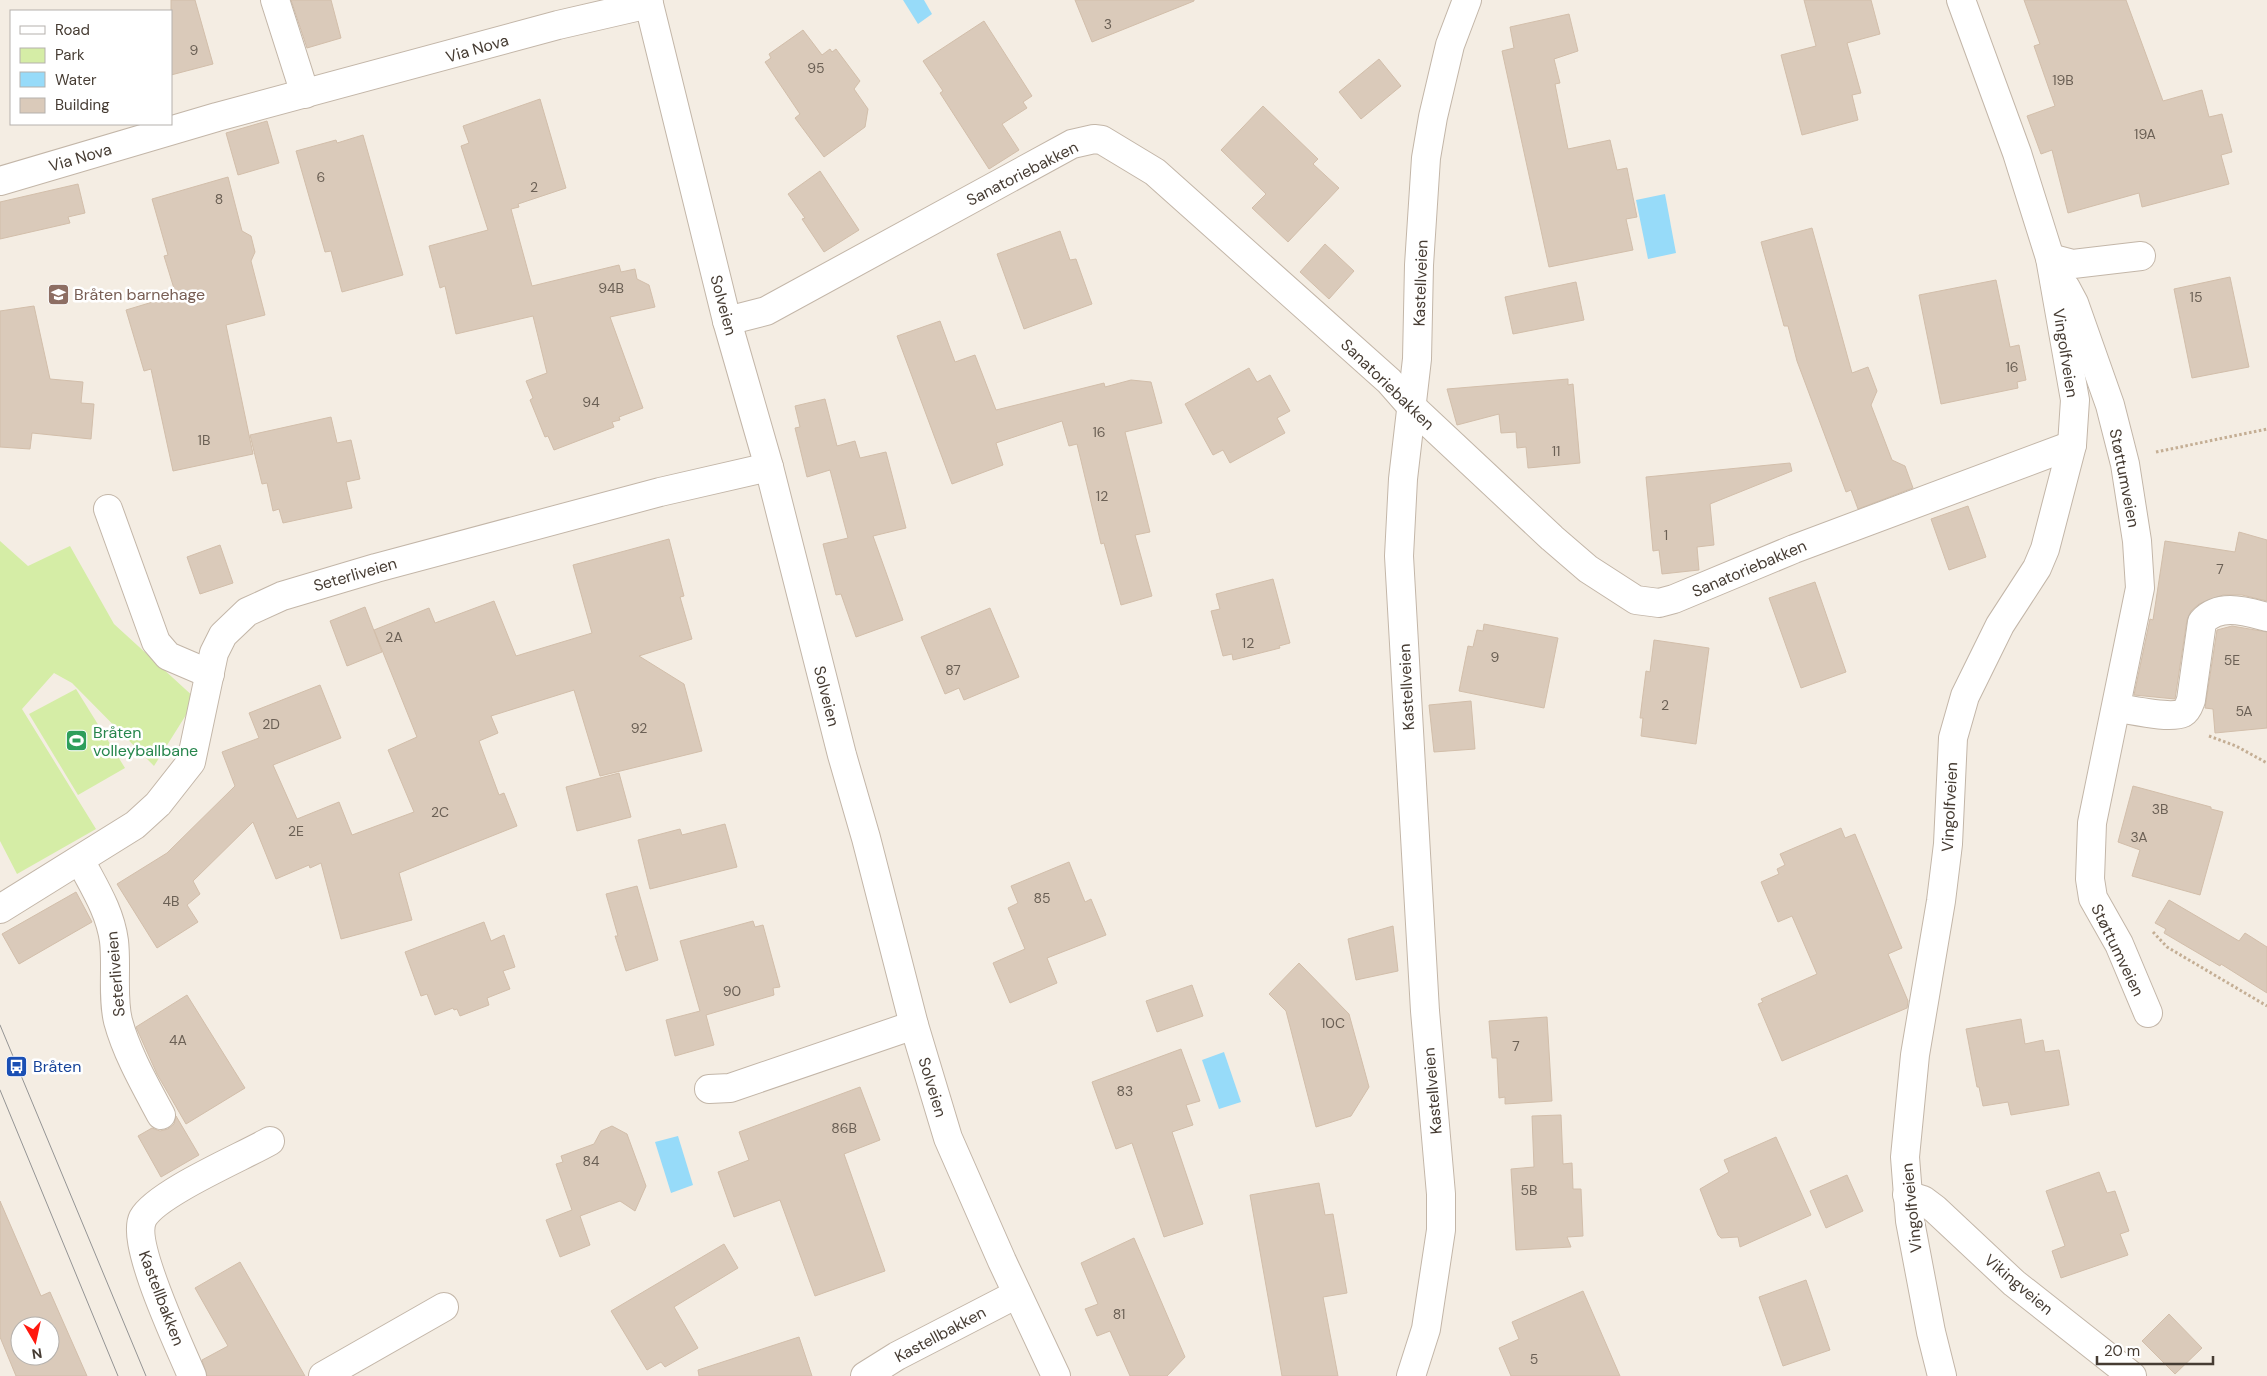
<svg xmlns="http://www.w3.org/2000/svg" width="2267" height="1376" viewBox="0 0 2267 1376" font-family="'DM Sans',sans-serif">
<rect width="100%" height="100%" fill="#f4ede3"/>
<g fill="#d5eda6">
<path d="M 0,541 L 28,566 L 70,546 L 114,624 L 196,699 L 154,766 L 72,683 L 54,673 L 22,709 L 96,829 L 17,874 L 0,841 Z"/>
<path d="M 76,689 L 125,768 L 78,795 L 29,714 Z"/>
</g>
<g fill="#97dbf9">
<path d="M 903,0 L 924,0 L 932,14 L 918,24 Z"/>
<path d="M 1665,194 L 1676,253 L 1648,259 L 1636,200 Z"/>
<path d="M 1224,1052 L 1241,1102 L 1219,1109 L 1202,1060 Z"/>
<path d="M 678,1136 L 693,1185 L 671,1193 L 655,1142 Z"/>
</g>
<g fill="#dacaba" stroke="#d2beaa" fill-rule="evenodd">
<path d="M 171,0 L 195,0 L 213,64 L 171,75 Z"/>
<path d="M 291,0 L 331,0 L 341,38 L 307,48 Z"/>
<path d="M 1075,0 L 1194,0 L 1194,1 L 1092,42 Z"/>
<path d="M 1804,0 L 1871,0 L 1880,34 L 1847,43 L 1861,93 L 1852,95 L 1858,120 L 1802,135 L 1781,55 L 1816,46 Z"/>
<path d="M 2024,0 L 2126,0 L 2163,101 L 2202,90 L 2209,117 L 2222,114 L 2232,152 L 2221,155 L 2229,184 L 2142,207 L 2139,193 L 2068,213 L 2052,150 L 2041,154 L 2027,116 L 2055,106 L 2034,46 L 2040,44 Z"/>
<path d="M 1569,14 L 1578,51 L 1554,59 L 1560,83 L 1555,84 L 1568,149 L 1610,140 L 1617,170 L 1627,168 L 1637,217 L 1626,219 L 1633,250 L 1549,267 L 1502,51 L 1514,48 L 1510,27 Z"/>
<path d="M 984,21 L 1032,96 L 1023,102 L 1027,108 L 1002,124 L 1019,150 L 989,169 L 940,93 L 943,91 L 923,61 Z"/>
<path d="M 803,30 L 822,55 L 830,49 L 832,52 L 836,49 L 860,81 L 854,89 L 868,109 L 865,127 L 824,157 L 795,118 L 800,114 L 765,62 L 771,58 L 769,54 Z"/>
<path d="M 1379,59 L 1401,86 L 1361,119 L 1339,92 Z"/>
<path d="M 540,99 L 566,188 L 518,204 L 519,207 L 511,209 L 532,286 L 619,265 L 621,272 L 635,269 L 637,279 L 649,285 L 655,307 L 610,317 L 643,408 L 619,417 L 620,420 L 612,422 L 614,427 L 554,450 L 548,436 L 545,437 L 530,400 L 533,398 L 526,381 L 547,373 L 533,316 L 456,334 L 445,286 L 440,288 L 429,246 L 488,230 L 461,146 L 469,143 L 463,126 Z"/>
<path d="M 1263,106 L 1318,159 L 1313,164 L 1339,188 L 1288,242 L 1252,208 L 1266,194 L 1221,150 Z"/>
<path d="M 267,121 L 279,163 L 238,175 L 226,133 Z"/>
<path d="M 363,135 L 403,275 L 342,292 L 331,251 L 325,252 L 296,151 L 336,140 L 337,143 Z"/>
<path d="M 820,171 L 859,230 L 824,252 L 802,219 L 805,218 L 788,194 Z"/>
<path d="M 228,177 L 242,231 L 251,236 L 255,252 L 251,261 L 265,315 L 226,325 L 253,454 L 173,471 L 151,369 L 144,371 L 126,310 L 176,295 L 164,256 L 168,255 L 152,199 Z"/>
<path d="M 78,184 L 85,213 L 68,217 L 70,223 L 0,239 L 0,202 Z"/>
<path d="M 1812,228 L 1852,373 L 1868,367 L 1877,391 L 1871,405 L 1892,460 L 1905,466 L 1913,488 L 1858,509 L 1851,490 L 1846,492 L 1797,361 L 1788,326 L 1784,326 L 1761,242 Z"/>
<path d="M 1060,231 L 1070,260 L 1076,259 L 1092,304 L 1024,329 L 997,254 Z"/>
<path d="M 1325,244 L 1354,271 L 1329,299 L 1300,272 Z"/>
<path d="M 2230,277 L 2249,367 L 2192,378 L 2174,289 Z"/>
<path d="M 1996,280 L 2010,347 L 2019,345 L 2026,380 L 2017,382 L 2018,388 L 1941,404 L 1919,295 Z"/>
<path d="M 1576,282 L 1584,320 L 1513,334 L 1505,297 Z"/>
<path d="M 34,306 L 50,379 L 83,382 L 81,403 L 94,404 L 91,439 L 32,433 L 30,449 L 0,447 L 0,311 Z"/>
<path d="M 940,321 L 955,362 L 975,355 L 996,410 L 1104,383 L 1105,387 L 1131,380 L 1151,382 L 1162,423 L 1125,432 L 1150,532 L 1135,535 L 1152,596 L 1121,605 L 1104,543 L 1101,544 L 1077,444 L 1069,446 L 1062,421 L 996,443 L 1003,465 L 952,484 L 897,336 Z"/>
<path d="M 1249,368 L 1257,382 L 1270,375 L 1290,411 L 1277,418 L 1285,433 L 1230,463 L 1223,450 L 1213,455 L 1185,404 Z"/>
<path d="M 1568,379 L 1568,385 L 1573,384 L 1580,463 L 1528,468 L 1526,447 L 1517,448 L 1516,432 L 1501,433 L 1499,414 L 1457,425 L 1447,389 Z"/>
<path d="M 825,399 L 837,446 L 855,441 L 860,458 L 886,452 L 906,528 L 873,536 L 903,620 L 856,637 L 841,594 L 836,595 L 823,544 L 848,538 L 830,470 L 807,477 L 795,428 L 800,427 L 795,406 Z"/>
<path d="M 331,417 L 337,443 L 351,440 L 360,479 L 346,482 L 352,508 L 283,523 L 279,509 L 273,511 L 267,483 L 262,484 L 250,435 Z"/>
<path d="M 1790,463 L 1792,471 L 1710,504 L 1714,545 L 1697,547 L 1699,570 L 1662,574 L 1659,550 L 1653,551 L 1646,477 Z"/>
<path d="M 1968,506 L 1986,557 L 1949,570 L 1931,519 Z"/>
<path d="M 2239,532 L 2267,540 L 2267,601 L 2242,595 L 2223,595 L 2199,604 L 2191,611 L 2187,620 L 2175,699 L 2134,695 L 2150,619 L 2153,620 L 2165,541 L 2235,552 Z"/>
<path d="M 669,539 L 684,596 L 680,597 L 692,639 L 639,656 L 684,684 L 702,751 L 600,776 L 574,690 L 491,716 L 498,733 L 479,741 L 499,795 L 504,793 L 517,826 L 399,873 L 412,920 L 341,939 L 321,863 L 310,868 L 309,865 L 276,879 L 253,822 L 193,881 L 200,894 L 187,905 L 198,922 L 157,948 L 117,884 L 167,853 L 235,786 L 222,752 L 259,738 L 249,713 L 320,685 L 341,738 L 273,765 L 297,819 L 339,802 L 352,835 L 414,812 L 388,750 L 417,737 L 374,630 L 429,608 L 435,623 L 494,601 L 516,656 L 592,633 L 573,565 Z"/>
<path d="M 220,545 L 233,583 L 200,594 L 187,557 Z"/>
<path d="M 1273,579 L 1290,643 L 1279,646 L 1280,648 L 1233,660 L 1232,654 L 1223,656 L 1211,611 L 1220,609 L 1216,594 Z"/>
<path d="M 1815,582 L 1846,672 L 1801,688 L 1769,598 Z"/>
<path d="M 365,607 L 382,652 L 347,666 L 330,621 Z"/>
<path d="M 990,608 L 1019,677 L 964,700 L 959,688 L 945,694 L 921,637 Z"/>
<path d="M 1484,624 L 1558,638 L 1544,708 L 1459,691 L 1468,646 L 1473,647 L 1477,630 L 1483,631 Z"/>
<path d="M 2232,626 L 2267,632 L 2267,728 L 2215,733 L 2213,709 L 2205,708 L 2217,630 Z"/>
<path d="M 1654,640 L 1709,648 L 1696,744 L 1641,736 L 1643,718 L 1640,718 L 1646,671 L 1650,672 Z"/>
<path d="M 1471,701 L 1475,749 L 1434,752 L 1429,705 Z"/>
<path d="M 619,773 L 631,817 L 577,831 L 566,787 Z"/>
<path d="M 2133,786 L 2211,807 L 2211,809 L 2223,812 L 2200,895 L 2132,876 L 2140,850 L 2118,842 Z"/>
<path d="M 725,824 L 737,867 L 650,889 L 638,840 L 680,829 L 682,835 Z"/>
<path d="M 1841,828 L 1845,838 L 1855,834 L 1902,948 L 1888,954 L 1908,1001 L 1907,1008 L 1782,1061 L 1758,1004 L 1763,1002 L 1761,999 L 1817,974 L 1792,916 L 1778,922 L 1761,882 L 1779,874 L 1777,869 L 1785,865 L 1780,854 Z"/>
<path d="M 1069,862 L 1085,902 L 1091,899 L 1106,935 L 1047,958 L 1057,983 L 1010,1003 L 993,963 L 1025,949 L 1008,908 L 1018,903 L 1011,886 Z"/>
<path d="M 637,886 L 658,960 L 626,971 L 615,936 L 618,936 L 606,894 Z"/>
<path d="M 76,892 L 92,922 L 19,964 L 2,934 Z"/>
<path d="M 2169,900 L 2239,941 L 2245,933 L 2267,947 L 2267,993 L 2221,964 L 2220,966 L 2164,933 L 2166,929 L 2155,923 Z"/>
<path d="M 753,921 L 755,927 L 763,925 L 780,987 L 773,988 L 774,995 L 706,1015 L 714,1045 L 675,1056 L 666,1020 L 700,1011 L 680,941 Z"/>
<path d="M 484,922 L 491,941 L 504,935 L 515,967 L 503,971 L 510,989 L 487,998 L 489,1005 L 460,1016 L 457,1009 L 454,1010 L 453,1008 L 435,1015 L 427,994 L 421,996 L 405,952 Z"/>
<path d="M 1393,926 L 1398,971 L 1356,980 L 1348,939 Z"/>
<path d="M 1299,963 L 1349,1014 L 1369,1087 L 1351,1116 L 1316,1127 L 1286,1011 L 1269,994 Z"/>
<path d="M 1192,985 L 1203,1016 L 1157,1032 L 1146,1001 Z"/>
<path d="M 187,995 L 245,1088 L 186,1124 L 157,1074 L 136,1027 Z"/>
<path d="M 1547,1017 L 1552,1101 L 1505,1104 L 1505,1097 L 1499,1098 L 1497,1058 L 1492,1058 L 1489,1021 Z"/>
<path d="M 2021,1019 L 2025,1044 L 2043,1040 L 2045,1052 L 2059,1050 L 2069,1105 L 2011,1115 L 2008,1102 L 1983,1106 L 1979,1087 L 1977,1087 L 1966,1029 Z"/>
<path d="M 1181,1049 L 1200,1101 L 1186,1105 L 1193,1125 L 1172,1132 L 1203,1224 L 1164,1237 L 1132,1143 L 1116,1149 L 1092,1082 Z"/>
<path d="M 860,1087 L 880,1140 L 844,1154 L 885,1271 L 815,1296 L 780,1200 L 734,1217 L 718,1172 L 749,1160 L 739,1132 Z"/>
<path d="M 1561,1115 L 1563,1164 L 1572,1163 L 1573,1189 L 1581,1189 L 1583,1236 L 1567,1237 L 1571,1247 L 1516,1250 L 1511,1169 L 1534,1167 L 1532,1116 Z"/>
<path d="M 176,1116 L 199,1155 L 161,1177 L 138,1136 L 152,1128 L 160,1131 L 168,1129 L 174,1124 Z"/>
<path d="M 612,1126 L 627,1134 L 646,1186 L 635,1211 L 620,1201 L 580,1216 L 590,1245 L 560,1257 L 546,1220 L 572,1210 L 556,1164 L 563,1162 L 561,1156 L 594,1144 L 601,1131 Z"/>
<path d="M 1776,1137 L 1811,1215 L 1740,1247 L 1738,1237 L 1721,1238 L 1718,1235 L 1700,1189 L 1729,1172 L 1724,1160 Z"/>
<path d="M 2099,1172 L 2107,1193 L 2115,1191 L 2129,1231 L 2120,1234 L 2128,1255 L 2061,1278 L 2052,1251 L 2065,1246 L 2046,1191 Z"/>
<path d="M 1847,1175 L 1863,1211 L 1826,1228 L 1810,1191 Z"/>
<path d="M 1319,1183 L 1325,1215 L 1333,1214 L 1347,1293 L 1323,1297 L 1338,1376 L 1282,1376 L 1250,1195 Z"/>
<path d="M 0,1201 L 41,1296 L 50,1292 L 87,1376 L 16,1376 L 0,1337 ZM 20,1326 L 50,1326 L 50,1356 L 20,1356 Z"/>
<path d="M 1134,1238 L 1185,1357 L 1167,1376 L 1130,1376 L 1110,1331 L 1097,1336 L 1085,1309 L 1098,1304 L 1081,1263 Z"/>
<path d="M 724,1244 L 738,1268 L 674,1307 L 698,1348 L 665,1367 L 661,1362 L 647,1370 L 611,1311 Z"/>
<path d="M 240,1262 L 305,1376 L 207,1376 L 202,1360 L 228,1346 L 195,1288 Z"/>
<path d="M 1806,1280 L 1830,1350 L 1783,1366 L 1759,1297 Z"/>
<path d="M 1583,1291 L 1620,1376 L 1511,1376 L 1499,1348 L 1519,1339 L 1512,1322 Z"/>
<path d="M 2169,1314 L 2202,1348 L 2175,1374 L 2142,1341 Z"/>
<path d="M 799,1337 L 812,1376 L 699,1376 L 698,1370 Z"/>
</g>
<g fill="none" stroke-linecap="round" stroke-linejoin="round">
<defs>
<g id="minor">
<path d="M 275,0 L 305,94"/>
<path d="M 648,0 L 727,321 L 769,467 L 842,755 L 866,838 L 914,1025 L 948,1138 L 1002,1261 L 1056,1376"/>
<path d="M 0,181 L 217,117 L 558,25 L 649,4"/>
<path d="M 2050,258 L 2073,264 L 2141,256"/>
<path d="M 2066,288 L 2074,303 L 2110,405 L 2125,464 L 2137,541 L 2140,588 L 2092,823 L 2090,879 L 2093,898 L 2119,944 L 2148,1013"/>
<path d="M 727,321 L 766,311 L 1072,144 L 1094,139 L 1102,140 L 1155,172 L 1389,381 L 1411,406 L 1552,538 L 1588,569 L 1636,600 L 1659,603 L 1674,599 L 1794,549 L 2072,445"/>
<path d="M 108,509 L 156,642 L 168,656 L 210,674"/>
<path d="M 2117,708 C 2132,710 2170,719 2183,713 C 2188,710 2189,705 2191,700 L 2202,622 C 2219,603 2244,611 2267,617"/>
<path d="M 80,860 C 94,887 110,911 114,941 C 117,966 112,997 118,1021 C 127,1054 145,1085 161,1115"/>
<path d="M 0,909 L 135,825 L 158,804 L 191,762 L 214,653 L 223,635 L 247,612 L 282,596 L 376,568 L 660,492 L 769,467"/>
<path d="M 709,1089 L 730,1088 L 914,1025"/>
<path d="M 1907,1195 L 1923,1200 L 1935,1209 L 2014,1283 L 2132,1376"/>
<path d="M 192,1376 C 180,1347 130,1243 143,1218 C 157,1193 242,1157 270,1141"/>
<path d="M 323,1376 L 444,1307"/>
<path d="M 865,1376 L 897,1356 L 1017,1294"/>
<path d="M 1411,1376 L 1426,1329 L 1441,1230 L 1441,1194 L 1425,1011 L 1399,556 L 1403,479 L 1417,359 L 1419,265 L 1426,158 L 1433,117 L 1450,45 L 1467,0"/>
<path d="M 1942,1376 L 1931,1332 L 1910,1221 L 1905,1157 L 1915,1055 L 1941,901 L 1948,844 L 1953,738 L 1965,696 L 2000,625 L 2037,568 L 2045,549 L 2072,445 L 2075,400 L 2050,258 L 2017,153 L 1961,0"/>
</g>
</defs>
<use href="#minor" stroke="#c3b6a8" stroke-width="30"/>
<g stroke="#c4ae94" stroke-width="3" stroke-dasharray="2.5 2.5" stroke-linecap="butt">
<path d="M 2156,452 L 2267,429"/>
<path d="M 2209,736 L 2236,746 L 2267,763"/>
<path d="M 2153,932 L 2167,947 L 2267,1006"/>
</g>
<use href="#minor" stroke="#fff" stroke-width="28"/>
<g stroke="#949494" stroke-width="1">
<path d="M 0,1025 L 146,1376"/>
<path d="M 0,1090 L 118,1376"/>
</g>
</g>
<defs>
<symbol id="school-square" viewBox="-11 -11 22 22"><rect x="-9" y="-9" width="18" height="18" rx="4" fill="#8d6e63" stroke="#fff"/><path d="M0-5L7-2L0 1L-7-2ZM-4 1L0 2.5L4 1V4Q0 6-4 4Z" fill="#fff"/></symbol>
<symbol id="stadium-square" viewBox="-11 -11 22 22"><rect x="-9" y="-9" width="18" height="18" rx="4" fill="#2e9e5b" stroke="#fff"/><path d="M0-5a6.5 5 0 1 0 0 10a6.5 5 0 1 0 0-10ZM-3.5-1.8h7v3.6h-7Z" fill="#fff"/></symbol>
<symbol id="bus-square" viewBox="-11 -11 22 22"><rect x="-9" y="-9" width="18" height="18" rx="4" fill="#1a4fb4" stroke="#fff"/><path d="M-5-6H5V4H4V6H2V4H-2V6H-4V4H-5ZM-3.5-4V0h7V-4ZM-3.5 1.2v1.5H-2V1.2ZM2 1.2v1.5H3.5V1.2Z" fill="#fff"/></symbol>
</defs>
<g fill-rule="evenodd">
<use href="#school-square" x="46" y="282" width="25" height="25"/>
<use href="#stadium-square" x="64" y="728" width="25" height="25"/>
<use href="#bus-square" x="4" y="1054" width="25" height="25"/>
</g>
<g text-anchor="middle" stroke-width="5" stroke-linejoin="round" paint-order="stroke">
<g font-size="14" fill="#6b6055">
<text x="1108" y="29">3</text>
<text x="194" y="55">9</text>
<text x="816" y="73">95</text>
<text x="2063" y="85">19B</text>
<text x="2145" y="139">19A</text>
<text x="321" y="182">6</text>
<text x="534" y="192">2</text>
<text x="219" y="204">8</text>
<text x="611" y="293">94B</text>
<text x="2196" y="302">15</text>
<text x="2012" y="372">16</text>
<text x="591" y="407">94</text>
<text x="1099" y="437">16</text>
<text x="204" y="445">1B</text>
<text x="1556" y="456">11</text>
<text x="1102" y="501">12</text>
<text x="1666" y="540">1</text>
<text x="2220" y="574">7</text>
<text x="394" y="642">2A</text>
<text x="1248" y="648">12</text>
<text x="1495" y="662">9</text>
<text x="2232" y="665">5E</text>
<text x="953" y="675">87</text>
<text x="1665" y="710">2</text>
<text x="2244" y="716">5A</text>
<text x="271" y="729">2D</text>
<text x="639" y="733">92</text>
<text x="2160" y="814">3B</text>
<text x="440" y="817">2C</text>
<text x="296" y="836">2E</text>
<text x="2139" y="842">3A</text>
<text x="1042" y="903">85</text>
<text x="171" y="906">4B</text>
<text x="732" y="996">90</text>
<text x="1333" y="1028">10C</text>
<text x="178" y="1045">4A</text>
<text x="1516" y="1051">7</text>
<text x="1125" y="1096">83</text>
<text x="844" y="1133">86B</text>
<text x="591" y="1166">84</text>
<text x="1529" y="1195">5B</text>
<text x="1119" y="1319">81</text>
<text x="1534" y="1364">5</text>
</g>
<g font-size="16" fill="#463c33" stroke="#fff">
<text transform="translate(477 48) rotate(-16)" y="6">Via Nova</text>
<text transform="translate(80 157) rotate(-16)" y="6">Via Nova</text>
<text transform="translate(1022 173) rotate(-27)" y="6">Sanatoriebakken</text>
<text transform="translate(1420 283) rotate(-88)" y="6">Kastellveien</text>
<text transform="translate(724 305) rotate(75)" y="6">Solveien</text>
<text transform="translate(2066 353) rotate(81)" y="6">Vingolfveien</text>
<text transform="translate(1388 384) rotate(44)" y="6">Sanatoriebakken</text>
<text transform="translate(2125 478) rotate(79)" y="6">Støttumveien</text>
<text transform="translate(1749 568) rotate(-23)" y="6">Sanatoriebakken</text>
<text transform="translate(355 574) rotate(-16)" y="6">Seterliveien</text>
<text transform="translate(1406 687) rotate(-93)" y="6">Kastellveien</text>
<text transform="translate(827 696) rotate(76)" y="6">Solveien</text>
<text transform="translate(1949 807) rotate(-87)" y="6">Vingolfveien</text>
<text transform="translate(2118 950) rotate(64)" y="6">Støttumveien</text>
<text transform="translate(115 974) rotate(-95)" y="6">Seterliveien</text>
<text transform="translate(933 1087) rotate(73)" y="6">Solveien</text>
<text transform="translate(1432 1091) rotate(-95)" y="6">Kastellveien</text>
<text transform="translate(1911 1208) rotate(-96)" y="6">Vingolfveien</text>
<text transform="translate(2019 1284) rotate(40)" y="6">Vikingveien</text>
<text transform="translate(162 1298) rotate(69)" y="6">Kastellbakken</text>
<text transform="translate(940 1334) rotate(-28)" y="6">Kastellbakken</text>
</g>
<g font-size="16" fill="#785e54" stroke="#fff" text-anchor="start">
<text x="74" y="300">Bråten barnehage</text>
</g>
<g font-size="16" fill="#27864d" stroke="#fff" text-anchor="start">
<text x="93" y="738">Bråten<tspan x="93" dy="18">volleyballbane</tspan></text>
</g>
<g font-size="16" fill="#164399" stroke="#fff" text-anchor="start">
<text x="33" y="1072">Bråten</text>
</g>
</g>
<rect x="10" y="10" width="162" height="115" fill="#ffffff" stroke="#b5b1ad"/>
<rect x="20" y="26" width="25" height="8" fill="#ffffff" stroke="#b5b1ad"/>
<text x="55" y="35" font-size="15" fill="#463c33">Road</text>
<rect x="20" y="48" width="25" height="15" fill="#d5eda6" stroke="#b5b1ad"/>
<text x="55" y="60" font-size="15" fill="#463c33">Park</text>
<rect x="20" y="72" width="25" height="15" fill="#97dbf9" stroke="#b5b1ad"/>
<text x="55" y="85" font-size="15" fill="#463c33">Water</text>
<rect x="20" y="98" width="25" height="15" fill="#dacaba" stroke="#b5b1ad"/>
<text x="55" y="110" font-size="15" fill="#463c33">Building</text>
<g transform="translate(35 1341) rotate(171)"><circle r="24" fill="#ffffff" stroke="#b5b1ad"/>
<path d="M0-4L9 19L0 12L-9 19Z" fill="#ff190f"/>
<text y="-8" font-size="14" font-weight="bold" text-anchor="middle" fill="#463c33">N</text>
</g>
<path d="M2097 1356v8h116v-8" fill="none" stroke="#463c33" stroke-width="2.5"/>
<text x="2104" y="1356" font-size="15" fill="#463c33" stroke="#ffffff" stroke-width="4" paint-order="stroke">20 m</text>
</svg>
